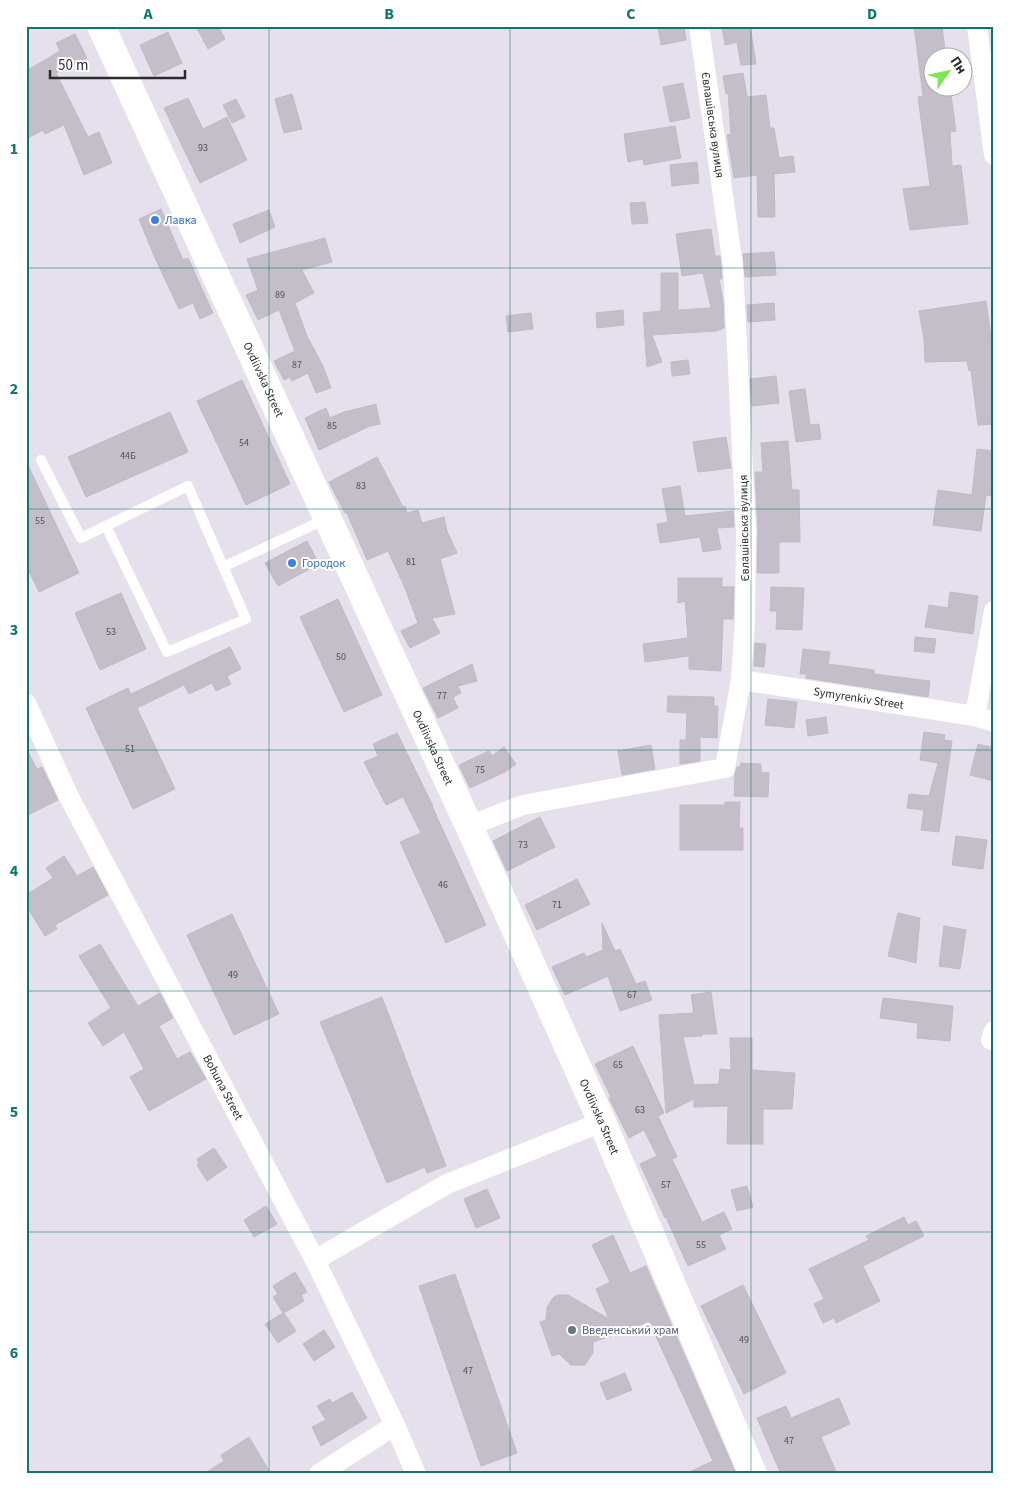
<svg xmlns="http://www.w3.org/2000/svg" width="1020" height="1500" viewBox="0 0 1020 1500" font-family="'Source Sans 3',sans-serif">
<rect width="100%" height="100%" fill="#e6e0ec"/>
<g fill="#c4bec8" stroke="#c1b9c7">
<path d="M 196,26 L 218,26 L 225,39 L 208,49 Z"/>
<path d="M 658,26 L 684,26 L 686,40 L 661,45 Z"/>
<path d="M 722,26 L 750,26 L 756,64 L 741,65 L 737,42 L 725,45 Z"/>
<path d="M 914,26 L 942,26 L 946,58 L 932,58 L 932,88 L 950,88 L 956,131 L 950,132 L 952,166 L 961,165 L 968,224 L 910,230 L 903,189 L 930,186 L 918,97 L 923,96 Z"/>
<path d="M 168,32 L 182,63 L 154,76 L 140,45 Z"/>
<path d="M 75,34 L 87,58 L 56,73 L 88,137 L 99,132 L 112,163 L 84,175 L 64,125 L 45,134 L 43,130 L 26,139 L 26,71 L 60,51 L 56,43 Z"/>
<path d="M 743,73 L 747,97 L 766,95 L 770,128 L 774,128 L 779,158 L 793,156 L 795,172 L 774,174 L 775,217 L 758,217 L 757,175 L 734,178 L 727,135 L 731,134 L 728,93 L 726,94 L 723,76 Z"/>
<path d="M 683,83 L 690,118 L 670,122 L 663,87 Z"/>
<path d="M 292,94 L 302,129 L 284,133 L 275,99 Z"/>
<path d="M 188,98 L 203,129 L 227,117 L 247,160 L 200,183 L 164,108 Z"/>
<path d="M 236,99 L 245,117 L 232,123 L 223,105 Z"/>
<path d="M 675,126 L 681,158 L 644,165 L 643,159 L 628,162 L 624,134 Z"/>
<path d="M 697,162 L 699,183 L 672,186 L 670,165 Z"/>
<path d="M 645,202 L 648,223 L 632,224 L 630,203 Z"/>
<path d="M 161,209 L 183,260 L 188,258 L 213,313 L 200,319 L 193,303 L 179,309 L 155,258 L 139,219 Z"/>
<path d="M 269,210 L 275,227 L 240,243 L 233,224 Z"/>
<path d="M 711,229 L 715,256 L 720,256 L 721,267 L 722,279 L 719,279 L 723,301 L 724,328 L 716,331 L 652,335 L 662,362 L 647,367 L 643,313 L 661,311 L 661,273 L 678,273 L 678,310 L 711,308 L 703,273 L 682,276 L 676,234 Z"/>
<path d="M 325,238 L 332,262 L 302,270 L 314,293 L 295,303 L 307,336 L 323,366 L 331,388 L 316,393 L 308,373 L 292,381 L 290,377 L 284,380 L 274,361 L 295,351 L 279,310 L 258,320 L 246,295 L 258,290 L 247,259 Z"/>
<path d="M 774,252 L 776,275 L 745,277 L 743,254 Z"/>
<path d="M 986,301 L 994,359 L 994,424 L 978,425 L 971,370 L 969,371 L 967,361 L 925,362 L 924,339 L 919,311 Z"/>
<path d="M 774,303 L 775,320 L 748,322 L 747,305 Z"/>
<path d="M 623,310 L 624,325 L 597,328 L 596,313 Z"/>
<path d="M 531,313 L 533,329 L 508,332 L 506,316 Z"/>
<path d="M 688,360 L 690,374 L 672,376 L 671,362 Z"/>
<path d="M 776,376 L 779,403 L 752,406 L 750,379 Z"/>
<path d="M 242,380 L 290,484 L 246,505 L 197,401 Z"/>
<path d="M 805,389 L 810,425 L 819,424 L 821,439 L 796,442 L 789,391 Z"/>
<path d="M 376,404 L 380,424 L 370,426 L 319,450 L 305,418 L 326,408 L 330,418 L 344,412 Z"/>
<path d="M 170,412 L 188,452 L 86,497 L 68,457 Z"/>
<path d="M 726,437 L 731,468 L 698,472 L 693,442 Z"/>
<path d="M 788,441 L 792,490 L 799,490 L 800,542 L 779,542 L 779,573 L 757,573 L 758,530 L 755,472 L 763,472 L 761,443 Z"/>
<path d="M 977,449 L 994,451 L 994,496 L 986,495 L 981,531 L 933,525 L 938,490 L 972,495 Z"/>
<path d="M 377,457 L 403,507 L 405,506 L 407,513 L 418,510 L 422,523 L 444,517 L 447,531 L 457,553 L 440,559 L 455,614 L 432,618 L 440,633 L 410,648 L 401,631 L 418,623 L 405,588 L 388,551 L 367,560 L 347,513 L 345,513 L 329,482 Z"/>
<path d="M 26,461 L 79,573 L 39,592 L 26,565 Z"/>
<path d="M 680,486 L 685,516 L 733,511 L 734,527 L 717,528 L 721,549 L 703,552 L 700,537 L 660,543 L 657,524 L 668,522 L 662,489 Z"/>
<path d="M 307,541 L 319,564 L 278,586 L 265,563 Z"/>
<path d="M 678,578 L 722,578 L 722,587 L 734,587 L 733,619 L 723,619 L 721,671 L 689,669 L 689,656 L 645,662 L 643,644 L 688,638 L 685,601 L 678,603 Z"/>
<path d="M 771,587 L 804,588 L 802,630 L 776,629 L 777,611 L 770,611 Z"/>
<path d="M 950,592 L 978,596 L 973,634 L 925,627 L 929,605 L 948,608 Z"/>
<path d="M 121,593 L 146,649 L 100,670 L 75,613 Z"/>
<path d="M 338,599 L 382,695 L 344,712 L 300,617 Z"/>
<path d="M 915,637 L 936,639 L 934,653 L 914,651 Z"/>
<path d="M 755,643 L 766,644 L 764,667 L 754,666 Z"/>
<path d="M 230,647 L 241,669 L 227,676 L 231,684 L 216,691 L 212,683 L 189,694 L 184,685 L 137,708 L 175,789 L 133,809 L 86,708 L 128,688 L 131,694 Z"/>
<path d="M 803,649 L 830,652 L 828,664 L 874,670 L 874,674 L 930,681 L 928,697 L 806,678 L 806,674 L 800,674 Z"/>
<path d="M 472,664 L 477,681 L 458,686 L 461,693 L 453,697 L 458,708 L 438,718 L 423,688 Z"/>
<path d="M 668,696 L 714,697 L 714,706 L 718,706 L 717,738 L 700,737 L 700,761 L 680,764 L 680,740 L 686,740 L 687,713 L 667,712 Z"/>
<path d="M 768,699 L 797,702 L 794,728 L 765,725 Z"/>
<path d="M 826,717 L 828,733 L 808,736 L 806,720 Z"/>
<path d="M 924,732 L 945,735 L 944,740 L 952,741 L 939,832 L 921,830 L 924,810 L 907,808 L 909,794 L 929,796 L 938,763 L 920,760 Z"/>
<path d="M 397,733 L 433,806 L 432,806 L 486,925 L 446,943 L 400,842 L 421,833 L 403,797 L 386,805 L 364,762 L 378,756 L 373,744 Z"/>
<path d="M 978,744 L 994,748 L 994,781 L 970,775 Z"/>
<path d="M 651,745 L 655,769 L 622,775 L 618,751 Z"/>
<path d="M 504,747 L 516,764 L 505,772 L 470,788 L 459,765 L 489,751 L 492,756 Z"/>
<path d="M 26,748 L 37,769 L 42,767 L 58,800 L 26,816 Z"/>
<path d="M 741,763 L 761,764 L 761,772 L 769,773 L 768,797 L 734,796 L 735,774 L 737,767 L 740,767 Z"/>
<path d="M 725,802 L 740,802 L 739,828 L 743,828 L 743,850 L 680,850 L 680,805 L 725,805 Z"/>
<path d="M 540,817 L 555,847 L 507,871 L 493,841 Z"/>
<path d="M 956,836 L 987,840 L 983,869 L 952,865 Z"/>
<path d="M 64,856 L 77,876 L 93,867 L 108,895 L 55,925 L 57,929 L 45,936 L 26,905 L 26,895 L 53,878 L 46,868 Z"/>
<path d="M 577,879 L 590,904 L 537,930 L 525,905 Z"/>
<path d="M 898,913 L 920,918 L 916,963 L 888,956 Z"/>
<path d="M 232,914 L 279,1014 L 234,1035 L 187,935 Z"/>
<path d="M 602,923 L 615,951 L 620,949 L 636,984 L 645,981 L 652,1000 L 620,1011 L 608,976 L 565,995 L 552,967 L 584,953 L 586,957 L 603,950 Z"/>
<path d="M 944,926 L 966,930 L 960,969 L 939,966 Z"/>
<path d="M 100,944 L 138,1006 L 160,993 L 173,1018 L 159,1026 L 177,1059 L 190,1052 L 206,1079 L 149,1111 L 130,1077 L 144,1069 L 124,1032 L 103,1046 L 88,1023 L 111,1008 L 79,956 Z"/>
<path d="M 711,992 L 717,1034 L 702,1034 L 702,1036 L 683,1037 L 694,1085 L 719,1084 L 720,1069 L 731,1070 L 730,1038 L 752,1038 L 752,1070 L 795,1073 L 792,1109 L 763,1109 L 763,1144 L 727,1144 L 728,1106 L 694,1107 L 694,1099 L 666,1113 L 659,1015 L 694,1013 L 691,995 Z"/>
<path d="M 382,997 L 446,1166 L 427,1173 L 425,1167 L 387,1183 L 320,1022 Z"/>
<path d="M 883,998 L 953,1006 L 950,1041 L 917,1038 L 918,1023 L 880,1018 Z"/>
<path d="M 633,1046 L 664,1113 L 658,1116 L 677,1157 L 672,1159 L 702,1222 L 724,1212 L 732,1229 L 719,1235 L 726,1249 L 688,1266 L 666,1217 L 665,1218 L 640,1164 L 657,1156 L 644,1130 L 629,1138 L 609,1098 L 611,1097 L 595,1064 Z"/>
<path d="M 214,1148 L 227,1167 L 207,1181 L 197,1165 L 199,1163 L 197,1159 Z"/>
<path d="M 747,1186 L 753,1207 L 737,1211 L 731,1190 Z"/>
<path d="M 487,1189 L 500,1218 L 476,1228 L 464,1199 Z"/>
<path d="M 266,1206 L 277,1224 L 254,1237 L 244,1220 Z"/>
<path d="M 904,1217 L 908,1225 L 916,1221 L 924,1236 L 863,1266 L 880,1301 L 836,1323 L 834,1318 L 823,1323 L 814,1304 L 824,1299 L 809,1269 L 869,1240 L 866,1236 Z"/>
<path d="M 613,1235 L 630,1273 L 646,1266 L 736,1474 L 685,1474 L 713,1461 L 649,1321 L 616,1336 L 616,1334 L 593,1342 L 593,1353 L 585,1365 L 571,1365 L 559,1354 L 552,1356 L 540,1322 L 546,1320 L 547,1307 L 553,1298 L 557,1295 L 568,1295 L 609,1319 L 596,1289 L 610,1282 L 592,1245 Z"/>
<path d="M 295,1272 L 307,1292 L 301,1295 L 304,1301 L 284,1313 L 296,1331 L 278,1343 L 265,1324 L 283,1313 L 273,1297 L 278,1294 L 273,1286 Z"/>
<path d="M 455,1274 L 517,1453 L 481,1466 L 419,1286 Z"/>
<path d="M 743,1285 L 786,1373 L 744,1394 L 701,1306 Z"/>
<path d="M 324,1330 L 335,1347 L 314,1361 L 303,1344 Z"/>
<path d="M 625,1373 L 632,1390 L 607,1400 L 600,1383 Z"/>
<path d="M 352,1392 L 367,1418 L 321,1446 L 312,1427 L 326,1420 L 317,1406 L 330,1399 L 332,1403 Z"/>
<path d="M 839,1398 L 850,1424 L 821,1437 L 837,1474 L 781,1474 L 757,1418 L 786,1406 L 791,1418 Z"/>
<path d="M 249,1437 L 271,1474 L 204,1474 L 224,1461 L 221,1455 Z"/>
</g>
<g fill="none" stroke-linecap="round" stroke-linejoin="round">
<g stroke="#fff" stroke-width="10">
<path d="M 41,460 L 81,538 L 188,486 L 246,619 L 167,652 L 106,526"/>
<path d="M 225,566 L 326,519"/>
</g>
<g stroke="#fff" stroke-width="20">
<path d="M 977,26 L 994,155"/>
<path id="s1" d="M 741,680 L 975,716 L 994,722"/>
<path id="s2" d="M 26,703 L 69,797 L 315,1260 L 395,1425 L 416,1474"/>
<path d="M 975,716 L 994,611"/>
<path d="M 469,826 L 523,805 L 725,768 L 741,680 L 745,621 L 746,531 L 733,266 L 699,26"/>
<path d="M 991,1040 L 994,1031"/>
<path d="M 315,1260 L 447,1184 L 602,1122"/>
<path d="M 319,1474 L 395,1425"/>
</g>
<path stroke="#fff" stroke-width="28" id="s3" d="M 101,26 L 469,826 L 602,1122 L 753,1474"/>
</g>
<path fill="none" stroke="#0f766e" stroke-width="1" stroke-opacity="0.55" d="M 269,26 L 269,1474M 510,26 L 510,1474M 751,26 L 751,1474M 26,268 L 994,268M 26,509 L 994,509M 26,750 L 994,750M 26,991 L 994,991M 26,1232 L 994,1232"/>
<g fill="#3f7fe0" stroke="#fff" stroke-width="2">
<circle cx="155" cy="220" r="5"/>
<circle cx="292" cy="563" r="5"/>
</g>
<circle fill="#6b7280" stroke="#fff" stroke-width="2" cx="572" cy="1330" r="5"/>
<g text-anchor="middle" stroke-width="4" stroke-linejoin="round" paint-order="stroke">
<g font-size="10" fill="#525053">
<text x="203" y="151">93</text>
<text x="280" y="298">89</text>
<text x="297" y="368">87</text>
<text x="332" y="429">85</text>
<text x="244" y="446">54</text>
<text x="128" y="459">44Б</text>
<text x="361" y="489">83</text>
<text x="40" y="524">55</text>
<text x="411" y="565">81</text>
<text x="111" y="635">53</text>
<text x="341" y="660">50</text>
<text x="442" y="699">77</text>
<text x="130" y="752">51</text>
<text x="480" y="773">75</text>
<text x="523" y="848">73</text>
<text x="443" y="888">46</text>
<text x="557" y="908">71</text>
<text x="233" y="978">49</text>
<text x="632" y="998">67</text>
<text x="618" y="1068">65</text>
<text x="640" y="1113">63</text>
<text x="666" y="1188">57</text>
<text x="701" y="1248">55</text>
<text x="744" y="1343">49</text>
<text x="468" y="1374">47</text>
<text x="789" y="1444">47</text>
</g>
<g font-size="12" fill="#2c2c2c" stroke="#fff">
<text transform="translate(713 125) rotate(82)" y="4">Євлашівська вулиця</text>
<text dy="4" stroke="none"><textPath href="#s3" startOffset="389">Ovdiivska Street</textPath></text>
<text transform="translate(744 528) rotate(-91)" y="4">Євлашівська вулиця</text>
<text dy="4" stroke="none"><textPath href="#s1" startOffset="119">Symyrenkiv Street</textPath></text>
<text dy="4" stroke="none"><textPath href="#s3" startOffset="794">Ovdiivska Street</textPath></text>
<text dy="4" stroke="none"><textPath href="#s2" startOffset="432">Bohuna Street</textPath></text>
<text dy="4" stroke="none"><textPath href="#s3" startOffset="1199">Ovdiivska Street</textPath></text>
</g>
<g font-size="12" fill="#366cbe" stroke="#fff" text-anchor="start">
<text x="165" y="224">Лавка</text>
<text x="302" y="567">Городок</text>
</g>
<g font-size="12" fill="#5b616d" stroke="#fff" text-anchor="start">
<text x="582" y="1334">Введенський храм</text>
</g>
</g>
<rect width="1020" height="1500" fill="none" stroke="#ffffff" stroke-width="55"/>
<g transform="translate(948 72) rotate(57)"><circle r="24" fill="#ffffff" stroke="#ababab"/>
<path d="M0-4L9 19L0 12L-9 19Z" fill="#7ae851"/>
<text y="-8" font-size="14" font-weight="bold" text-anchor="middle" fill="#2c2c2c">Пн</text>
</g>
<path d="M50 70v8h135v-8" fill="none" stroke="#2c2c2c" stroke-width="2.5"/>
<text x="58" y="70" font-size="15" fill="#2c2c2c" stroke="#ffffff" stroke-width="4" paint-order="stroke">50 m</text>
<rect x="28" y="28" width="964" height="1444" fill="none" stroke="#0f766e" stroke-width="2"/>
<g font-size="16" text-anchor="middle" font-weight="bold" fill="#0f766e">
<text x="148" y="19">A</text>
<text x="389" y="19">B</text>
<text x="631" y="19">C</text>
<text x="872" y="19">D</text>
<text x="14" y="154">1</text>
<text x="14" y="394">2</text>
<text x="14" y="635">3</text>
<text x="14" y="876">4</text>
<text x="14" y="1117">5</text>
<text x="14" y="1358">6</text>
</g>
</svg>
